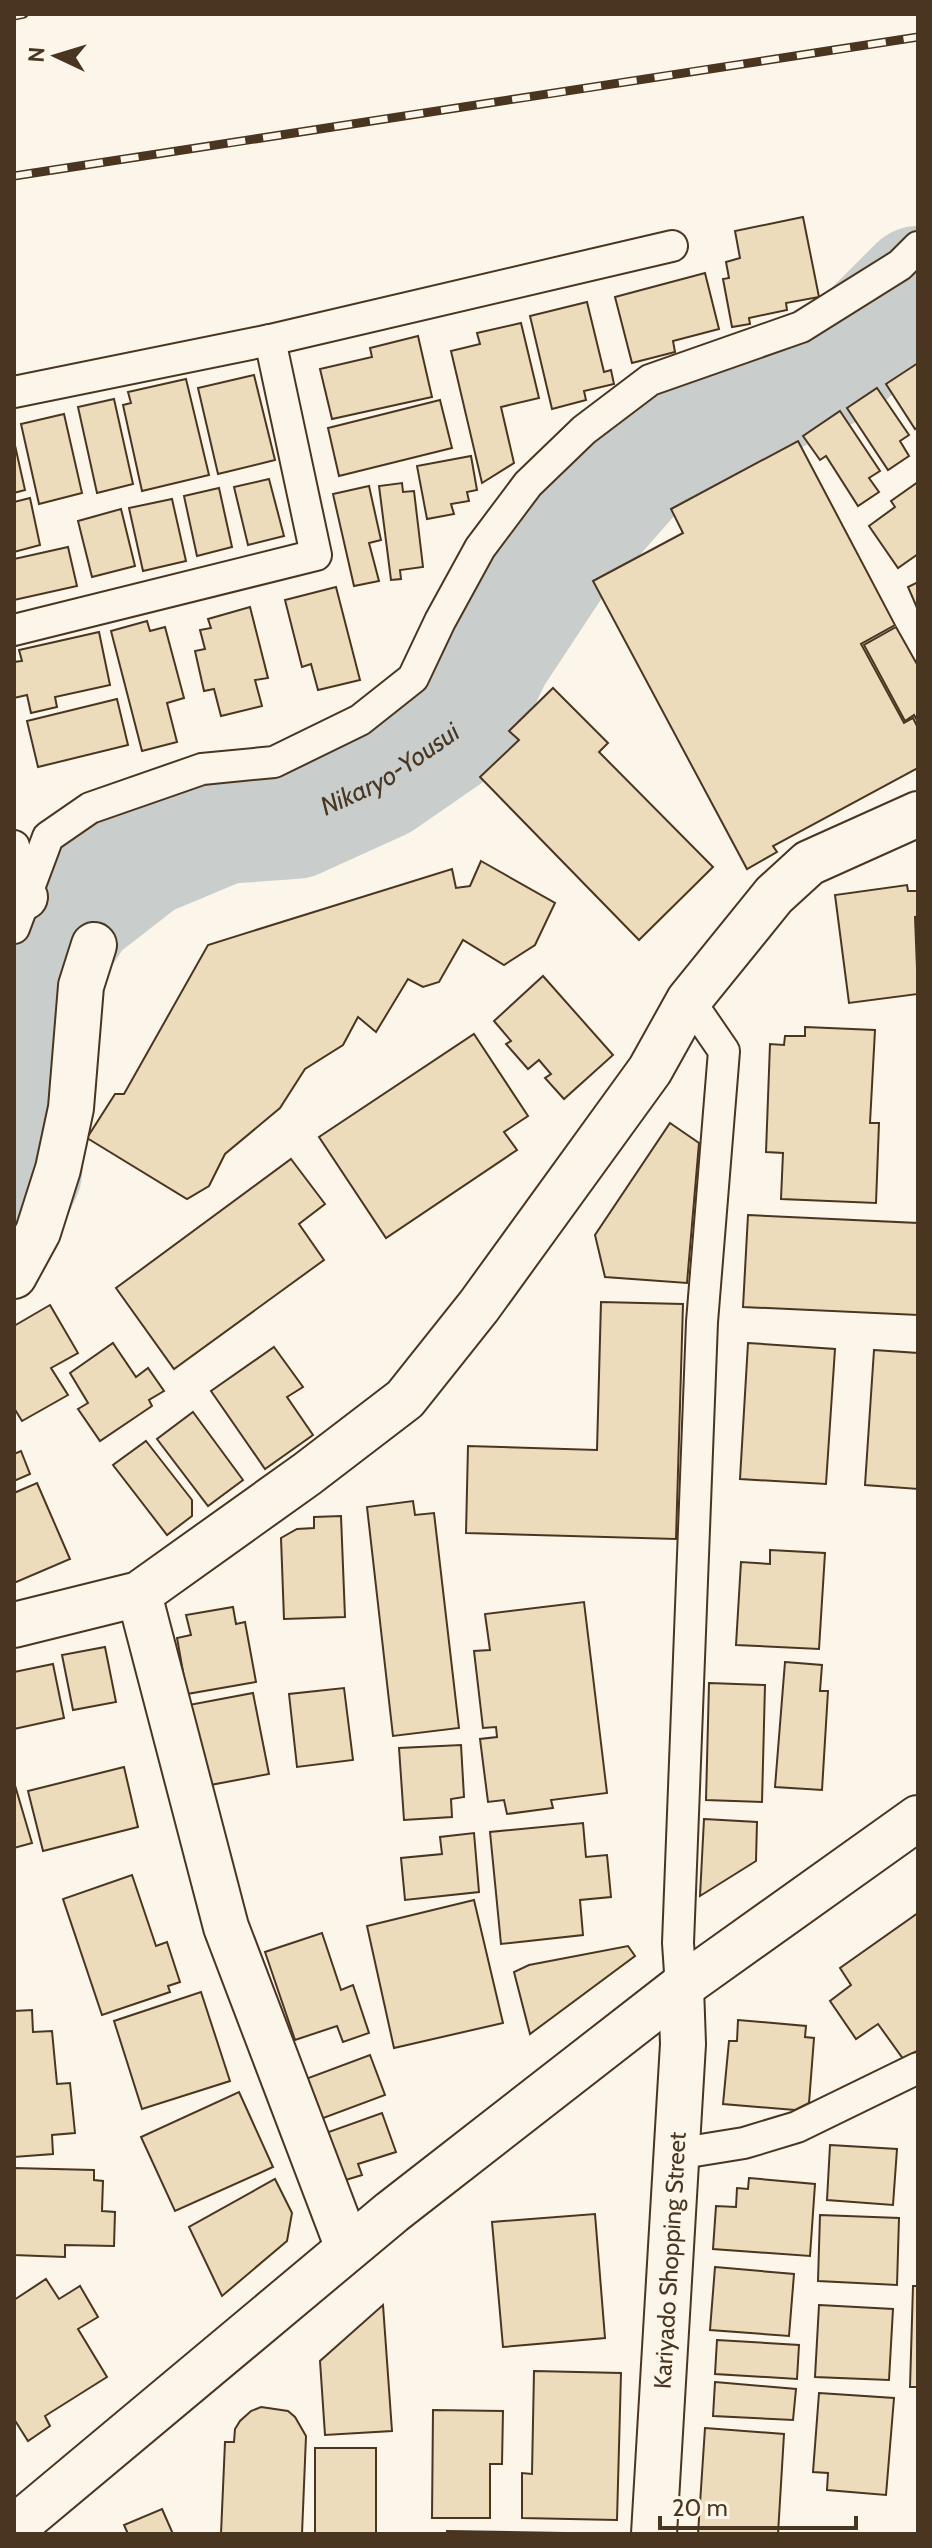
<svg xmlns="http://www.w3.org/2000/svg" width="932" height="2548" viewBox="0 0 932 2548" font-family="Cabin,sans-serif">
<rect width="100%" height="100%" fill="#fbf6e9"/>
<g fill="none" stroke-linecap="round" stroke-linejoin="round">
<path stroke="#c9cecd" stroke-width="118" id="s1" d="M 14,1191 L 23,1172 L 37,1013 L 56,944 L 78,910 L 145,858 L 224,825 L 295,820 L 381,781 L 459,727 L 493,656 L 555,562 L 637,469 L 737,412 L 837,366 L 918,285"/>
</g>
<g fill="#ecdcbc" stroke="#4a3520" stroke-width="2">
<path d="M 803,217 L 819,297 L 786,303 L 787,310 L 749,318 L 750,324 L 732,327 L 723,279 L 729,278 L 726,262 L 740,258 L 735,231 Z"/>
<path d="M 705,273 L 719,329 L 673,341 L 675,352 L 632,363 L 615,297 Z"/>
<path d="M 587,302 L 604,372 L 611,370 L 614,384 L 584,391 L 586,400 L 552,409 L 530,316 Z"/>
<path d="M 521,323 L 539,398 L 501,407 L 514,463 L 482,483 L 451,351 L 480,344 L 477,333 Z"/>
<path d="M 418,336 L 432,397 L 332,419 L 320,369 L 372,357 L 370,348 Z"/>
<path d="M 918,363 L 918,427 L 915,429 L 886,384 Z"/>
<path d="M 254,375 L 275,460 L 218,474 L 198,388 Z"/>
<path d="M 186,379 L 209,475 L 142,491 L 123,405 L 131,403 L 128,392 Z"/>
<path d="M 877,388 L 909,435 L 900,441 L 909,456 L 888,470 L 847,408 Z"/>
<path d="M 114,399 L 133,484 L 97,493 L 78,407 Z"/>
<path d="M 440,400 L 452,448 L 339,476 L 328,428 Z"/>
<path d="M 840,411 L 880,471 L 869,478 L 879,492 L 858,506 L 826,456 L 820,460 L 803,436 Z"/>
<path d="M 64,414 L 82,493 L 39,504 L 21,424 Z"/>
<path d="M 14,441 L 25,490 L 14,493 Z"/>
<path d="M 798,441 L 895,625 L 861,644 L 904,723 L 913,718 L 918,728 L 918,768 L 773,846 L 777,852 L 747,869 L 593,581 L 683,533 L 671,509 Z"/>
<path d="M 471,456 L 477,490 L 467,492 L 469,501 L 451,504 L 454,514 L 427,519 L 417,466 Z"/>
<path d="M 269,479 L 284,536 L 248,545 L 234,487 Z"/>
<path d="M 918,482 L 918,554 L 898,568 L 869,526 L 895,507 L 891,501 Z"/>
<path d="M 402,483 L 403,492 L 414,491 L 423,567 L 400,570 L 401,579 L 391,580 L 379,486 Z"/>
<path d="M 369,486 L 381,540 L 369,543 L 379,581 L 354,586 L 333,494 Z"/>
<path d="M 219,488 L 232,547 L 197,556 L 184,496 Z"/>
<path d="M 30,498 L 40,545 L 14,552 L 14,502 Z"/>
<path d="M 172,499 L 186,561 L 143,571 L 129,508 Z"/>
<path d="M 121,509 L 135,566 L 92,577 L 78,521 Z"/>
<path d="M 68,547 L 77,586 L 14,600 L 14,559 Z"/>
<path d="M 918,582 L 918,610 L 908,587 Z"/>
<path d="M 336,587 L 360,680 L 318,690 L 311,664 L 302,667 L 285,600 Z"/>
<path d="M 250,607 L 268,678 L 255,680 L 262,706 L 221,716 L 214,689 L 204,691 L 195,651 L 205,649 L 200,630 L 211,628 L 208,619 Z"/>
<path d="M 147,621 L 150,631 L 165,627 L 184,698 L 167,703 L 177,742 L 142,751 L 111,631 Z"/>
<path d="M 896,627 L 918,666 L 918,722 L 914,715 L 905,721 L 864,645 Z"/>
<path d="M 99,632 L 110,685 L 55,697 L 57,707 L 31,713 L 27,695 L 14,698 L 14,662 L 22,661 L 19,650 Z"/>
<path d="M 553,688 L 608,743 L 599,752 L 713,867 L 639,940 L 480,777 L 519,740 L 509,731 Z"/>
<path d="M 117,699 L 128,745 L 38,767 L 27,721 Z"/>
<path d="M 481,861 L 555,903 L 535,945 L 504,965 L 463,940 L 439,982 L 423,987 L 408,979 L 376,1032 L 358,1017 L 343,1045 L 305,1069 L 280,1108 L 225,1154 L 209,1186 L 187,1199 L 87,1138 L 115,1094 L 124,1094 L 208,945 L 452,869 L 456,888 L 470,886 Z"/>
<path d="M 907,885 L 908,891 L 918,891 L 918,916 L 915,917 L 918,994 L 849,1003 L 835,895 Z"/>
<path d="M 543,976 L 613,1055 L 564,1099 L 545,1078 L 551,1074 L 539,1060 L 528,1069 L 506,1044 L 511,1041 L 494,1021 Z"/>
<path d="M 805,1027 L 875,1030 L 870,1123 L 879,1123 L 876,1203 L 781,1199 L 783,1153 L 766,1152 L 770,1044 L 784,1045 L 785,1036 L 805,1036 Z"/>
<path d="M 474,1034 L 528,1116 L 504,1132 L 517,1150 L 386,1238 L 319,1137 Z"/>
<path d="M 670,1123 L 699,1143 L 687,1283 L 605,1277 L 595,1235 Z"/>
<path d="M 291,1159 L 325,1204 L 299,1224 L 324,1260 L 174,1369 L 116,1288 Z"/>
<path d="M 748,1215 L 918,1223 L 918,1315 L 743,1307 Z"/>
<path d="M 601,1302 L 683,1304 L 676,1539 L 466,1533 L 468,1446 L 597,1450 Z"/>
<path d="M 50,1305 L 78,1353 L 51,1368 L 68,1395 L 22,1421 L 14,1408 L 14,1326 Z"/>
<path d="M 113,1343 L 136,1377 L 148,1368 L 164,1391 L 149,1400 L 152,1406 L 100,1441 L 78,1409 L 88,1403 L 70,1373 Z"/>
<path d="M 748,1343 L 835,1349 L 826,1484 L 740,1479 Z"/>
<path d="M 274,1347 L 303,1387 L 287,1397 L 313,1435 L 265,1469 L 211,1391 Z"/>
<path d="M 874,1350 L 918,1353 L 918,1489 L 865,1485 Z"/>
<path d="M 193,1412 L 243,1480 L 208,1506 L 157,1439 Z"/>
<path d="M 146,1441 L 192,1500 L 192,1516 L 167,1535 L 113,1465 Z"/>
<path d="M 21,1451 L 30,1474 L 14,1481 L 14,1454 Z"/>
<path d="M 37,1483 L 70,1559 L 14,1583 L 14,1493 Z"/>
<path d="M 413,1501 L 415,1515 L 434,1513 L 459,1728 L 393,1736 L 367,1507 Z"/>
<path d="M 341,1516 L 345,1617 L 284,1619 L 281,1538 L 297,1529 L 314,1528 L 314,1517 Z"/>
<path d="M 770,1550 L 825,1553 L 819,1649 L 736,1645 L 741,1562 L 770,1564 Z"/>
<path d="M 584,1602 L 607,1793 L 551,1800 L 553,1808 L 507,1814 L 504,1800 L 488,1802 L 480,1739 L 497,1737 L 496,1727 L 483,1728 L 474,1651 L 490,1650 L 485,1614 Z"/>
<path d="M 233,1607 L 236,1624 L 245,1622 L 256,1682 L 187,1694 L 177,1638 L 191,1635 L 186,1615 Z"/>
<path d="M 105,1647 L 116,1702 L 73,1710 L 62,1655 Z"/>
<path d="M 785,1662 L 822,1665 L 820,1691 L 828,1691 L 822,1790 L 775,1787 Z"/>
<path d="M 53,1664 L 64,1718 L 14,1729 L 14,1672 Z"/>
<path d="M 709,1683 L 765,1685 L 762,1802 L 706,1800 Z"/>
<path d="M 344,1688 L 353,1760 L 297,1767 L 289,1694 Z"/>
<path d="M 253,1693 L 269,1774 L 205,1786 L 189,1705 Z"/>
<path d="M 461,1745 L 464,1797 L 451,1799 L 452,1817 L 404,1820 L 399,1748 Z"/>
<path d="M 124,1767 L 138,1827 L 43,1851 L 28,1791 Z"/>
<path d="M 14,1782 L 32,1843 L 14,1848 Z"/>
<path d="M 704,1819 L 757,1822 L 756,1861 L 700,1896 Z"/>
<path d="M 583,1823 L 586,1857 L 607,1855 L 611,1897 L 580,1900 L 583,1935 L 501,1944 L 490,1832 Z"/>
<path d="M 474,1833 L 479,1892 L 405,1900 L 401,1858 L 442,1854 L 440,1837 Z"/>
<path d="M 132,1875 L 156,1946 L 167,1942 L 180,1982 L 168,1986 L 170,1992 L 102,2015 L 63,1899 Z"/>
<path d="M 474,1900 L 503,2023 L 394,2048 L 367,1926 Z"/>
<path d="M 918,1913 L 918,2050 L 904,2060 L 878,2024 L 856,2039 L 830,2001 L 851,1985 L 840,1968 Z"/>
<path d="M 322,1933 L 341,1990 L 353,1985 L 369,2033 L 343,2042 L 337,2026 L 295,2040 L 265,1952 Z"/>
<path d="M 628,1946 L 635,1956 L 530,2034 L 514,1972 L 529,1965 Z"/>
<path d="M 201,1992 L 230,2081 L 142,2109 L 114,2021 Z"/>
<path d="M 32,2010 L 33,2032 L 52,2031 L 57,2084 L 70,2083 L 75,2133 L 52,2135 L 53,2154 L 14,2157 L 14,2011 Z"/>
<path d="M 738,2020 L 806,2026 L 805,2037 L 814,2038 L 809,2103 L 795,2110 L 723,2104 L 729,2041 L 737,2041 Z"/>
<path d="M 370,2055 L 385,2095 L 318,2120 L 303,2080 Z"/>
<path d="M 239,2092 L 273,2167 L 175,2211 L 141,2137 Z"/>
<path d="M 382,2113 L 396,2152 L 358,2164 L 362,2175 L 339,2182 L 323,2134 Z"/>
<path d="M 830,2145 L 897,2149 L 893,2205 L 827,2200 Z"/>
<path d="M 14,2168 L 94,2170 L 94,2180 L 103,2181 L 102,2211 L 115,2212 L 114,2246 L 65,2245 L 65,2257 L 14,2255 Z"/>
<path d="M 749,2178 L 815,2184 L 810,2256 L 713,2249 L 716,2206 L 736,2207 L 737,2188 L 748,2189 Z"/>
<path d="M 275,2179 L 292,2213 L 287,2241 L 222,2296 L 189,2227 Z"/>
<path d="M 595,2214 L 605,2338 L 503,2347 L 492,2222 Z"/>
<path d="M 820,2215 L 899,2218 L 897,2285 L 818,2281 Z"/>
<path d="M 715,2267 L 794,2274 L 789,2336 L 710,2330 Z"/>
<path d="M 46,2279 L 59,2299 L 80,2286 L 98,2317 L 78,2329 L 107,2377 L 45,2416 L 50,2426 L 28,2441 L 14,2419 L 14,2300 Z"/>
<path d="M 913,2286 L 918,2286 L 918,2387 L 910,2387 Z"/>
<path d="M 383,2305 L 392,2431 L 325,2435 L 320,2361 Z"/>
<path d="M 819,2305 L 893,2309 L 889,2380 L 815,2377 Z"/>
<path d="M 717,2340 L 799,2345 L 797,2379 L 715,2374 Z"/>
<path d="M 534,2371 L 621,2373 L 617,2520 L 522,2518 L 522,2473 L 532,2474 Z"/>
<path d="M 715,2382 L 796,2389 L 793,2420 L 713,2416 Z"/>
<path d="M 819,2393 L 894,2398 L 886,2495 L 827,2490 L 828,2473 L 813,2472 Z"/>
<path d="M 261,2407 L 288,2411 L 295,2417 L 306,2436 L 302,2534 L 221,2534 L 225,2442 L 234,2442 L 235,2429 L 240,2421 L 251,2411 Z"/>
<path d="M 433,2410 L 503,2411 L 502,2464 L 490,2464 L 490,2518 L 432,2518 Z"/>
<path d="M 705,2428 L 784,2434 L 778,2534 L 698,2534 Z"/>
<rect x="315" y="2448" width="61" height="86"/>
<path d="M 162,2509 L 173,2534 L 128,2534 L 124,2525 Z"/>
<path d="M 447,2531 L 622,2534 L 447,2534 Z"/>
</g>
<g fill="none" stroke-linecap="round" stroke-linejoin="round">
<defs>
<g id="lane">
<path d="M 14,392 L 270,340 L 672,246"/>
<path d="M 14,630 L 316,555 L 270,340"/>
<path d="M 14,846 L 25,897"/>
<path d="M 14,928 L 48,837 L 90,808 L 202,769 L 274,762 L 360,720 L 413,678 L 440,621 L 480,548 L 528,484 L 584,430 L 650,380 L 801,327 L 900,265 L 918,247"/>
<path d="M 681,1987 L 678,1943 L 702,1322 L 724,1051 L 689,1000"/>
<path d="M 676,2154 L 744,2143 L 797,2127 L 918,2068"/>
</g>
<g id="street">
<path d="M 14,900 L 25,897"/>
<path d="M 14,1276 L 38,1232 L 58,1169 L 71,1108 L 81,986 L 94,945"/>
<path d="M 139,1594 L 226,1927 L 348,2248"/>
<path d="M 14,1625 L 139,1594 L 307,1474 L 405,1399 L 479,1306 L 650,1070 L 689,1000 L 774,895 L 809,863 L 918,814"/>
<path d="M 14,2528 L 392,2212 L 681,1987 L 918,1818"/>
<path id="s2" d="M 654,2534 L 683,2044 L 681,1987"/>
</g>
</defs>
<use href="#lane" stroke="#4a3520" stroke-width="34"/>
<use href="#street" stroke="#4a3520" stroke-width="48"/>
<use href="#lane" stroke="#fbf6e9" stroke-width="30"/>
<use href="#street" stroke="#fbf6e9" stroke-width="44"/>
<defs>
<g id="rail">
<path d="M 14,16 L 24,14"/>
<path d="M 14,176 L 918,37"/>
</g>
</defs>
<use href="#rail" stroke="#4a3520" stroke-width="9"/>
<use href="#rail" stroke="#fbf6e9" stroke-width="6" stroke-dasharray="18" stroke-linecap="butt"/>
</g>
<g text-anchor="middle" stroke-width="6" stroke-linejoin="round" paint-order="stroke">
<g font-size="24" fill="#4a3520" stroke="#fbf6e9">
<text dy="8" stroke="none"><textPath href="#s2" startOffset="274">Kariyado Shopping Street</textPath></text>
</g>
<g font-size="26" font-style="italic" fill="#4a3520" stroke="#fbf6e9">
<text dy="9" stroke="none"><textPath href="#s1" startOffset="642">Nikaryo-Yousui</textPath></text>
</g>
</g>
<rect width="932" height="2548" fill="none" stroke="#4a3520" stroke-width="32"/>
<g transform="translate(56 56) rotate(274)" stroke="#fbf6e9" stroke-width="6" paint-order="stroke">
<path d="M0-6L14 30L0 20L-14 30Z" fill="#4a3520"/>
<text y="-12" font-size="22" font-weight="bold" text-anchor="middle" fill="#4a3520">N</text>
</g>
<path d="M660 2516v12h196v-12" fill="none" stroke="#4a3520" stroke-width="4"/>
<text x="672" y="2516" font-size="24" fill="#4a3520" stroke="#fbf6e9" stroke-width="6" paint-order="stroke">20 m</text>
</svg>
